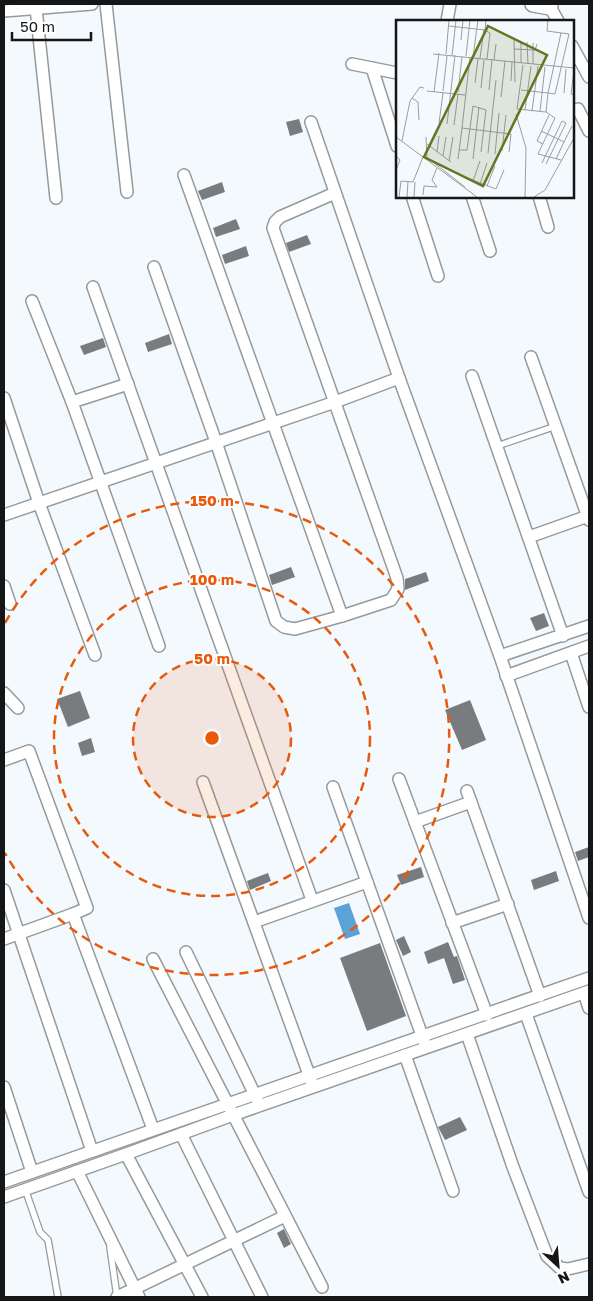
<svg xmlns="http://www.w3.org/2000/svg" width="593" height="1301" viewBox="0 0 593 1301" font-family="'Golos Text',sans-serif">
<rect width="100%" height="100%" fill="#f4f9fd"/>
<path fill="#5ba2d7" d="M 349,903 L 360,934 L 345,939 L 334,908 Z"/>
<g fill="#787c7f">
<path d="M 299,119 L 303,132 L 290,136 L 286,122 Z"/>
<path d="M 222,182 L 225,192 L 202,200 L 198,191 Z"/>
<path d="M 236,219 L 240,229 L 216,237 L 213,228 Z"/>
<path d="M 307,235 L 311,244 L 289,252 L 286,243 Z"/>
<path d="M 246,246 L 249,256 L 225,264 L 222,255 Z"/>
<path d="M 169,334 L 172,344 L 148,352 L 145,343 Z"/>
<path d="M 103,338 L 106,347 L 84,355 L 80,346 Z"/>
<path d="M 291,567 L 295,577 L 272,585 L 269,575 Z"/>
<path d="M 426,572 L 429,581 L 405,590 L 405,579 Z"/>
<path d="M 544,613 L 549,626 L 536,631 L 530,618 Z"/>
<path d="M 80,691 L 90,718 L 68,727 L 57,699 Z"/>
<path d="M 470,700 L 486,740 L 462,750 L 445,710 Z"/>
<path d="M 91,738 L 95,752 L 82,756 L 78,743 Z"/>
<path d="M 589,847 L 589,857 L 578,861 L 575,852 Z"/>
<path d="M 421,867 L 424,877 L 401,885 L 397,875 Z"/>
<path d="M 556,871 L 559,881 L 534,890 L 531,880 Z"/>
<path d="M 268,873 L 271,881 L 250,890 L 247,881 Z"/>
<path d="M 404,936 L 411,952 L 403,956 L 396,940 Z"/>
<path d="M 448,942 L 454,957 L 457,956 L 465,980 L 453,984 L 444,958 L 428,964 L 424,952 Z"/>
<path d="M 380,943 L 406,1016 L 367,1031 L 340,958 Z"/>
<path d="M 460,1117 L 467,1130 L 445,1140 L 438,1127 Z"/>
<path d="M 284,1229 L 291,1244 L 284,1248 L 277,1233 Z"/>
</g>
<g fill="none" stroke-linecap="round" stroke-linejoin="round">
<defs>
<g id="service">
<path d="M 497,446 L 556,426"/>
<path d="M 25,1189 L 40,1232 L 48,1240 L 58,1297"/>
<path d="M 110,1247 L 117,1297"/>
</g>
<g id="minor">
<path d="M 106,4 L 127,192"/>
<path d="M 551,4 L 550,7 L 558,21"/>
<path d="M 36,8 L 56,198"/>
<path d="M 4,11 L 92,4"/>
<path d="M 447,21 L 450,4"/>
<path d="M 572,46 L 589,77"/>
<path d="M 352,64 L 397,73"/>
<path d="M 372,68 L 397,146"/>
<path d="M 578,109 L 589,131"/>
<path d="M 184,175 L 342,616"/>
<path d="M 412,196 L 438,276"/>
<path d="M 472,196 L 490,251"/>
<path d="M 539,196 L 548,227"/>
<path d="M 154,267 L 216,442 L 276,621 L 284,627 L 295,629 L 342,616 L 391,600 L 398,589 L 397,578 L 273,228 L 275,222 L 280,217 L 335,193"/>
<path d="M 93,287 L 312,900"/>
<path d="M 32,301 L 72,402 L 159,646"/>
<path d="M 531,357 L 589,520"/>
<path d="M 472,376 L 563,636"/>
<path d="M 399,378 L 500,656 L 589,918"/>
<path d="M 4,398 L 39,503 L 95,655"/>
<path d="M 72,402 L 128,384"/>
<path d="M 4,515 L 335,402 L 399,378 L 311,122"/>
<path d="M 529,537 L 588,516"/>
<path d="M 4,586 L 10,604"/>
<path d="M 571,653 L 589,707"/>
<path d="M 500,656 L 589,626"/>
<path d="M 506,676 L 589,646"/>
<path d="M 4,693 L 18,708"/>
<path d="M 4,760 L 29,751 L 87,908 L 73,914 L 153,1129"/>
<path d="M 399,779 L 487,1015"/>
<path d="M 203,782 L 312,1083"/>
<path d="M 333,787 L 425,1044"/>
<path d="M 467,791 L 540,996"/>
<path d="M 415,822 L 471,802"/>
<path d="M 4,890 L 92,1151"/>
<path d="M 254,922 L 367,882"/>
<path d="M 452,923 L 508,904"/>
<path d="M 4,939 L 73,914"/>
<path d="M 186,952 L 257,1099"/>
<path d="M 153,959 L 322,1287"/>
<path d="M 584,993 L 589,1008"/>
<path d="M 526,1014 L 589,1192"/>
<path d="M 467,1034 L 513,1167 L 547,1256 L 560,1268 L 568,1269 L 589,1264"/>
<path d="M 405,1055 L 453,1191"/>
<path d="M 4,1087 L 32,1172"/>
<path d="M 181,1134 L 262,1297"/>
<path d="M 126,1154 L 202,1297"/>
<path d="M 77,1171 L 139,1297"/>
<path d="M 4,1182 L 589,978"/>
<path d="M 4,1197 L 126,1154 L 233,1115 L 589,991"/>
<path d="M 117,1297 L 285,1216"/>
</g>
<path id="tertiary" d="M 533,4 L 550,7"/>
</defs>
<use href="#service" stroke="#959a9d" stroke-width="8"/>
<use href="#minor" stroke="#959a9d" stroke-width="14"/>
<use href="#tertiary" stroke="#959a9d" stroke-width="18"/>
<use href="#service" stroke="#fff" stroke-width="5.5"/>
<use href="#minor" stroke="#fff" stroke-width="11"/>
<use href="#tertiary" stroke="#fff" stroke-width="15"/>
</g>
<circle cx="212" cy="738" r="79" fill="#e8590c" fill-opacity=".12"/>
<g fill="none" stroke="#e8590c" stroke-width="2.5" stroke-dasharray="9 6">
<circle cx="212" cy="738" r="79"/>
<circle cx="212" cy="738" r="158"/>
<path d="M5 623A237 237 0 1 1 5 853"/>
</g>
<g transform="translate(396 20)">
<rect width="178" height="178" fill="#f4f9fd"/>
<path fill="none" stroke="#9a9ea1" stroke-width="1" d="M 53,6 L 89,10 L 90,0M 89,10 L 94,13 L 91,39M 65,20 L 67,0M 118,20 L 119,62M 125,21 L 125,43M 131,22 L 132,44M 137,23 L 137,44M 118,29 L 139,30 L 141,24M 37,34 L 178,48M 50,34 L 53,0M 56,36 L 60,0M 70,36 L 74,0M 77,37 L 82,0M 84,38 L 88,9M 98,40 L 100,24M 127,45 L 121,89 L 150,92 L 152,73 L 159,74 L 173,14 L 151,11 L 152,0M 178,51 L 175,74 L 178,75M 115,61 L 116,42M 79,63 L 82,39M 85,68 L 88,40M 93,70 L 96,39M 125,70 L 152,73 L 165,13M 31,71 L 69,75M 47,71 L 51,36M 38,72 L 43,33M 62,72 L 66,37M 168,73 L 170,49M 105,77 L 109,41M 16,78 L 22,82 L 23,100M 129,90 L 135,46M 136,91 L 142,46M 144,91 L 149,47M 150,92 L 159,98 L 142,134 L 165,140M 120,94 L 130,128 L 129,177M 43,103 L 47,73M 51,104 L 59,35M 58,105 L 62,74M 66,108 L 74,37M 145,111 L 168,122 L 160,139M 0,117 L 81,177M 30,117 L 31,140M 6,121 L 14,81 L 24,67 L 28,68M 168,122 L 176,106M 31,124 L 55,142M 147,124 L 141,121 L 153,95M 63,130 L 71,130 L 77,86 L 90,90 L 85,132M 106,131 L 110,95M 41,132 L 43,116M 92,133 L 100,60M 99,134 L 103,93M 0,136 L 4,140 L 0,150M 47,136 L 50,117M 33,139 L 69,167M 62,139 L 66,108 L 115,114 L 113,132M 77,139 L 83,87M 53,141 L 57,117M 146,143 L 166,101 L 170,103 L 150,144M 66,156 L 100,169 L 108,150M 77,161 L 84,141M 17,162 L 27,137M 84,164 L 91,143M 91,166 L 99,146M 27,175 L 28,166 L 41,167 L 36,160 L 41,148M 3,177 L 5,161 L 17,162M 11,177 L 12,161M 18,177 L 19,162M 138,177 L 149,170 L 178,118"/>
<path fill="#667522" fill-opacity="0.15" stroke="#667522" stroke-width="2.5" d="M 92,6 L 151,35 L 87,166 L 28,137 Z"/>
<rect width="178" height="178" fill="none" stroke="#141617" stroke-width="2.5"/>
</g>
<circle cx="212" cy="738" r="8" fill="#e8590c" stroke="#fff" stroke-width="2.5"/>
<g font-size="15" text-anchor="middle" font-weight="bold" fill="#e8590c" stroke="#fff" stroke-width="4" stroke-linejoin="round" paint-order="stroke">
<text x="212" y="506">150 m</text>
<text x="212" y="585">100 m</text>
<text x="212" y="664">50 m</text>
</g>
<rect width="593" height="1301" fill="none" stroke="#141617" stroke-width="10"/>
<g transform="translate(558 1266) rotate(154)" stroke="#ffffff" stroke-width="4" paint-order="stroke">
<path d="M0-4L9 19L0 12L-9 19Z" fill="#141617"/>
<text y="-8" font-size="14" font-weight="bold" text-anchor="middle" fill="#141617">N</text>
</g>
<path d="M12 32v8h79v-8" fill="none" stroke="#141617" stroke-width="2.5"/>
<text x="20" y="32" font-size="15" fill="#141617" stroke="#ffffff" stroke-width="4" paint-order="stroke">50 m</text>
</svg>
